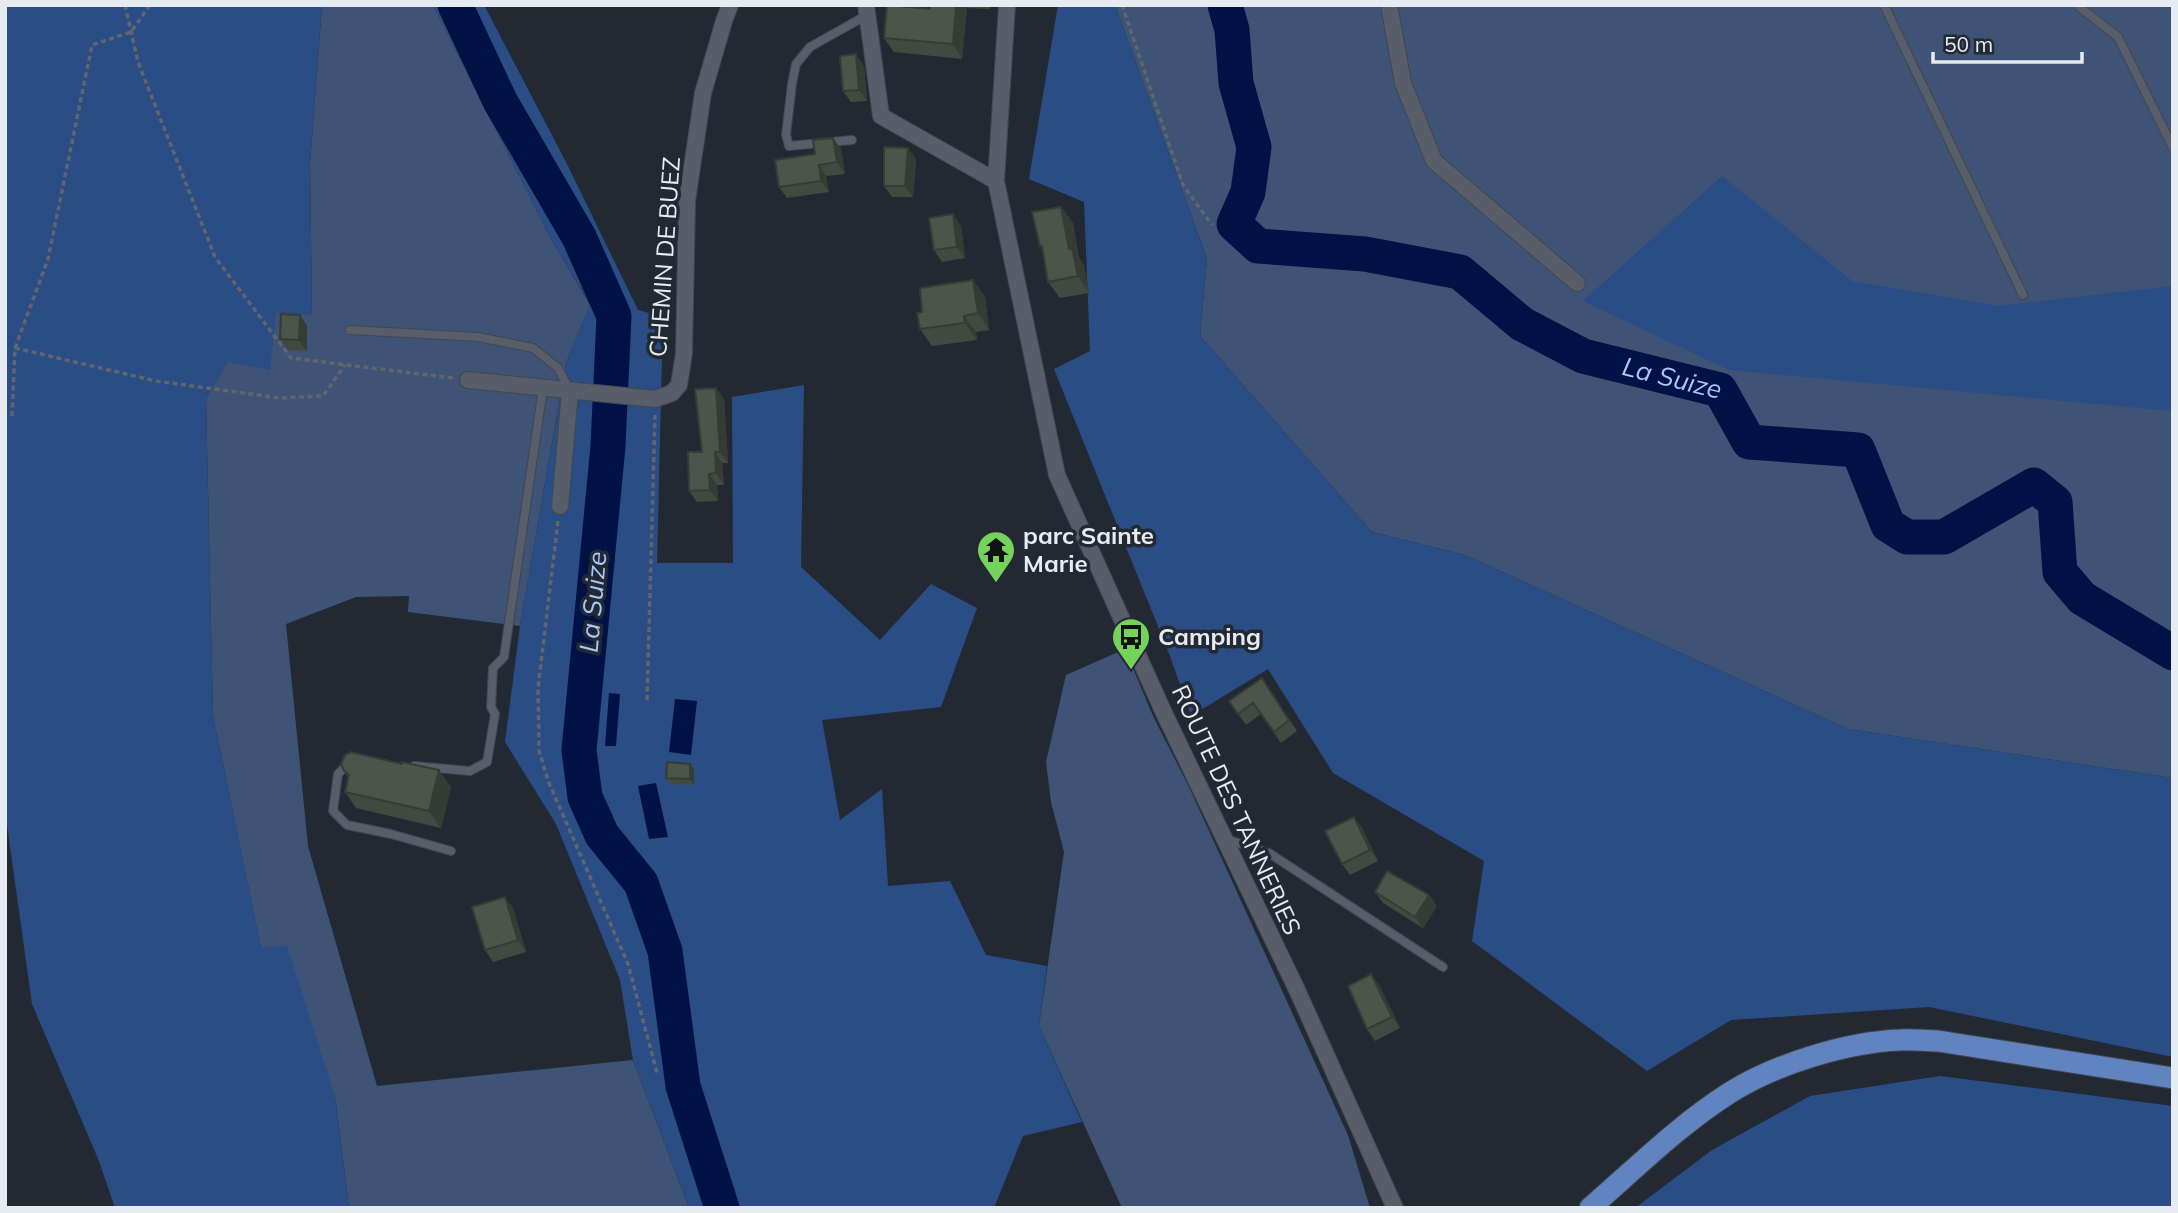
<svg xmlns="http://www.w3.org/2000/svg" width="2178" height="1213" viewBox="0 0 2178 1213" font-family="Mulish,sans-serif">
<rect width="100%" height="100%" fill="#232933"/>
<g fill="#3e5375">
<path d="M 322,5 L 433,5 L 549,235 L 590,305 L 566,363 L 520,626 L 408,612 L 409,596 L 356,597 L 286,624 L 308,846 L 377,1086 L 633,1060 L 689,1208 L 349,1208 L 335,1097 L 261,948 L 213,716 L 206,398 L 228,361 L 275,312 L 312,314 L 310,163 Z"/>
<path d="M 1115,5 L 2173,5 L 2173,778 L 1848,729 L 1465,555 L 1372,532 L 1200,336 L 1207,259 Z"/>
<path d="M 1125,649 L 1153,716 L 1189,787 L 1348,1135 L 1370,1208 L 1122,1208 L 1039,1026 L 1064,852 L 1051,802 L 1046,762 L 1066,675 Z"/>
</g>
<g fill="#2b4d85">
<path d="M 5,5 L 322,5 L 310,163 L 312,315 L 276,312 L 270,370 L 228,362 L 206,398 L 213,716 L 261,947 L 287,946 L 335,1097 L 349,1208 L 115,1208 L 99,1161 L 32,1004 L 5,811 Z"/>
<path d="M 433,5 L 484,5 L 567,164 L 638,310 L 663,317 L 657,563 L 733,563 L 732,397 L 804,385 L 801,567 L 880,640 L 931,584 L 977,608 L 941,707 L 822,720 L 840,820 L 882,789 L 888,886 L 950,881 L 986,955 L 1047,966 L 1039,1026 L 1082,1122 L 1023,1136 L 994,1208 L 689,1208 L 633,1060 L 620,980 L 556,824 L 505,742 L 520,626 L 566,363 L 590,304 L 549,235 Z"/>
<path d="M 1058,5 L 1115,5 L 1207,259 L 1200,336 L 1372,532 L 1465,555 L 1848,729 L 2173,778 L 2173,1057 L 1929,1007 L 1731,1020 L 1647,1071 L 1472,941 L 1484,861 L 1333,773 L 1268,669 L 1191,716 L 1170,656 L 1054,369 L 1090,351 L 1084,202 L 1029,179 Z"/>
<path d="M 1722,176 L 1852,281 L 1998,306 L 2173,286 L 2173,411 L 1729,370 L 1583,301 Z"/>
<path d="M 1940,1076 L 2173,1106 L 2173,1208 L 1635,1208 L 1712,1150 L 1810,1096 Z"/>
</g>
<g fill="#001245">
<path d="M 609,693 L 620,694 L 616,746 L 605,746 Z"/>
<path d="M 675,699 L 697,701 L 691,755 L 669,752 Z"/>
<path d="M 656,783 L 668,837 L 649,839 L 638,786 Z"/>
</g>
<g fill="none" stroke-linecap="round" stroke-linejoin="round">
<g stroke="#001245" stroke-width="35">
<path d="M 455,5 L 500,101 L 579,237 L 614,316 L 608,446 L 579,750 L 585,797 L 602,835 L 641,883 L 665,951 L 683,1086 L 722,1208"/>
<path id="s1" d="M 1225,5 L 1232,30 L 1236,83 L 1254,147 L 1248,192 L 1234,224 L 1258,246 L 1365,254 L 1460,272 L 1522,324 L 1583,356 L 1720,390 L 1749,442 L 1858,450 L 1888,525 L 1907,537 L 1944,537 L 2034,485 L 2055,502 L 2060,572 L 2082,598 L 2173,653"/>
</g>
<defs>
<g id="service">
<path d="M 1884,5 L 2023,295"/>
<path d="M 2077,5 L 2118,37 L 2173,148"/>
<path d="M 852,140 L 789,146 L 786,135 L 792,84 L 796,64 L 810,47 L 867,15"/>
<path d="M 350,330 L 478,337 L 533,348 L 558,368 L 570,391"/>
<path d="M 349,763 L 338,774 L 333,811 L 347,825 L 391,834 L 451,851"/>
<path d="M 414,766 L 470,771 L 487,762 L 495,714 L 491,707 L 493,668 L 504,657 L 543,388"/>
<path d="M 1226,839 L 1269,853 L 1443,967"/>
</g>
<g id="minor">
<path d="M 866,5 L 881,116 L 996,181"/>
<path d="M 1007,5 L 996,181 L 1057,475 L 1164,713 L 1297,990 L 1395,1208"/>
<path d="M 1389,5 L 1403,83 L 1434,161 L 1577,283"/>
<path d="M 468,380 L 655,399 L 672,393 L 679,385 L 684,353 L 687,201 L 703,93 L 724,21 L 730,5"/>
<path d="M 560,506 L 570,391"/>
</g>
<path id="primary" d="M 1590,1208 C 1636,1168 1680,1124 1731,1092 C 1776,1064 1847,1042 1900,1040 C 1912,1039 1925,1041 1938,1041 L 2173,1078"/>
</defs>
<use href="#service" stroke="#41464f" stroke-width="10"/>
<use href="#minor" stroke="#41464f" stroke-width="18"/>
<use href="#primary" stroke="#41464f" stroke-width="23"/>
<g stroke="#60656e" stroke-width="3.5" stroke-dasharray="5 3.5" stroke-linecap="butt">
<path d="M 125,5 L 138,62 L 215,257 L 291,358 L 453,378"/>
<path d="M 1122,5 L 1183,185 L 1212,225"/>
<path d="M 15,348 L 156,381 L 280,398 L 323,396 L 345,365"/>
<path d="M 12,416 L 15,348 L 48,259 L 92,45 L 131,32 L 150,5"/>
<path d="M 558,521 L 538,688 L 539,751 L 549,783 L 628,964 L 657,1073"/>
<path d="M 647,700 L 655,415"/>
</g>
<use href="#service" stroke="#575e6a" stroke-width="8"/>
<use href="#minor" stroke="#575e6a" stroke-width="16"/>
<use href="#primary" stroke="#6184c0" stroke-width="21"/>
</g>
<g fill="#414940">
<path d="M 939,5 L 991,5 L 990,9 L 967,8 L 962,59 L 894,52 L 884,38 L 930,9 L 939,6 Z"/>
<path d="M 864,66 L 867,101 L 851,102 L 843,91 Z"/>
<path d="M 833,138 L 841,149 L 845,174 L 826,176 L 829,192 L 787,198 L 779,187 Z"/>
<path d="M 916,159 L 913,197 L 892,197 L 884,186 Z"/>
<path d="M 1061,207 L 1073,223 L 1079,258 L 1084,265 L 1089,293 L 1060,298 L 1048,282 L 1043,251 L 1040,246 Z"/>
<path d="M 961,226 L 965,258 L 942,262 L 934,250 Z"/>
<path d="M 973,280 L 985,297 L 989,330 L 976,332 L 977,340 L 932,346 L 920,329 L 922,312 Z"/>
<path d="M 300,315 L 307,326 L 307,351 L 288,350 L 280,339 Z"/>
<path d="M 724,399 L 728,463 L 722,463 L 724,485 L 717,485 L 718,501 L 697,502 L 689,491 L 702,452 Z"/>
<path d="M 1262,678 L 1297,731 L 1281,743 L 1261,714 L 1246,725 L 1229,701 Z"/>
<path d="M 402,764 L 451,787 L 441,828 L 356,808 L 345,792 L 348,778 L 344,771 Z"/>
<path d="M 690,764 L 694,769 L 694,785 L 670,784 L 666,778 Z"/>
<path d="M 1354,817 L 1362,828 L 1378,861 L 1350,875 L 1342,864 Z"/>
<path d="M 1375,892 L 1429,895 L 1437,906 L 1423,928 L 1383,903 Z"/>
<path d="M 513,908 L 526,952 L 493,962 L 485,950 Z"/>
<path d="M 1379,985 L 1400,1028 L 1375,1041 L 1367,1029 Z"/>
</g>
<g fill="#353c34">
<path d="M 956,5 L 965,5 L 967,8 L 962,59 L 953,44 Z"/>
<path d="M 856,54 L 864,66 L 867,101 L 859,90 Z"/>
<path d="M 833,138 L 841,149 L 845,174 L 837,162 Z"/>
<path d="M 908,148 L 916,159 L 913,197 L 905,186 Z"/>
<path d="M 819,165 L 826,176 L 829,192 L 821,181 Z"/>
<path d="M 1061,207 L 1073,223 L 1079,258 L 1084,265 L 1089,293 L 1078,276 L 1069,249 Z"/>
<path d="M 953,214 L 961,226 L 965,258 L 957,247 Z"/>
<path d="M 973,280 L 985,297 L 989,330 L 978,313 Z"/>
<path d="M 300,315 L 307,326 L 307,351 L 299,340 Z"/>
<path d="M 964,316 L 976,332 L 977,340 L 965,323 Z"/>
<path d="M 716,388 L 724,399 L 728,463 L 720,452 Z"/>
<path d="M 715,452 L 722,463 L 724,485 L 716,473 Z"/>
<path d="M 709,474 L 717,485 L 718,501 L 710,490 Z"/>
<path d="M 690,764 L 694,769 L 694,785 L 690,779 Z"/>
<path d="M 439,770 L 451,787 L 441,828 L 429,811 Z"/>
<path d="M 1354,817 L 1362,828 L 1378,861 L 1370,850 Z"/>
<path d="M 1429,895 L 1437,906 L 1423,928 L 1415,917 Z"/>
<path d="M 505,897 L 513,908 L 526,952 L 518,940 Z"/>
<path d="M 1371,974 L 1379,985 L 1400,1028 L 1392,1017 Z"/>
</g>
<g fill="#4c554a" stroke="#353c34" stroke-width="2">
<path d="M 887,5 L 930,9 L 930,5 L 939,6 L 939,5 L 956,5 L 953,44 L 884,38 Z"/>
<path d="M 856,54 L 859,90 L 843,91 L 840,56 Z"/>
<path d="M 833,138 L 837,162 L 819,165 L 821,181 L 779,187 L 775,160 L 815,154 L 813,140 Z"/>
<path d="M 884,147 L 908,148 L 905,186 L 884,186 Z"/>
<path d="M 1061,207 L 1069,249 L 1072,248 L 1078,276 L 1048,282 L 1042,246 L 1040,246 L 1032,212 Z"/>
<path d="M 953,214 L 957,247 L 934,250 L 929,218 Z"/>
<path d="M 973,280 L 978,313 L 964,316 L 965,323 L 920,329 L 917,313 L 922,312 L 920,288 Z"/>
<path d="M 281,314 L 300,315 L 299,340 L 280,339 Z"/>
<path d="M 716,388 L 720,452 L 715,452 L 716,473 L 709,474 L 710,490 L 689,491 L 688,452 L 702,452 L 695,389 Z"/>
<path d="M 1262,678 L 1289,720 L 1274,732 L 1253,703 L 1238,714 L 1229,701 Z"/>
<path d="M 351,752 L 402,764 L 402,762 L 439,770 L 429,811 L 345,792 L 349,775 L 344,771 L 341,764 L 345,755 Z"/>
<path d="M 667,762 L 690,764 L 690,779 L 666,778 Z"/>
<path d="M 1354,817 L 1370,850 L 1342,864 L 1325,831 Z"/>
<path d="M 1387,871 L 1429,895 L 1415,917 L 1375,892 Z"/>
<path d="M 505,897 L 518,940 L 485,950 L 472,907 Z"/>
<path d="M 1371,974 L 1392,1017 L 1367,1029 L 1348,986 Z"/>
</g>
<defs>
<symbol id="temple-pin" viewBox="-11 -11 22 30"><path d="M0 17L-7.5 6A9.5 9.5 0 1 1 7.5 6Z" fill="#75d25b" stroke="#232933"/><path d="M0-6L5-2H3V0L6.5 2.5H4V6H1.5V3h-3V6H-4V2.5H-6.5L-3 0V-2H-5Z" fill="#111"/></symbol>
<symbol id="bus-pin" viewBox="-11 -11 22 30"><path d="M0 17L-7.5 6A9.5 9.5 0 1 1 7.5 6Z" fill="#75d25b" stroke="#232933"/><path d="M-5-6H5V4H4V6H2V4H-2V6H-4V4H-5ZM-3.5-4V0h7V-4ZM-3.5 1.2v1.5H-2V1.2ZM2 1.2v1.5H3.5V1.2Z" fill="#111"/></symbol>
</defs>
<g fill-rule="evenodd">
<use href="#temple-pin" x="974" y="528" width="44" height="60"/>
<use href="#bus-pin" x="1109" y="615" width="44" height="60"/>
</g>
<g text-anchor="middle" stroke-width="7" stroke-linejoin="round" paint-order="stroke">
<g font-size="24" fill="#e7ebf2" stroke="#232933">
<text transform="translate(665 257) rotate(-86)" y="8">CHEMIN DE BUEZ</text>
<text transform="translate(1236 810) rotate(65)" y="8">ROUTE DES TANNERIES</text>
</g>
<g font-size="24" font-weight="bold" fill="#e7ebf2" stroke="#232933" text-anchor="start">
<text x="1023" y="544">parc Sainte<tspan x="1023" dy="28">Marie</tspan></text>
<text x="1158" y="645">Camping</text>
</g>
<g font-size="26" font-style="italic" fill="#a8c7fa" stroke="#232933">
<text dy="9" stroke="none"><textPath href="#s1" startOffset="704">La Suize</textPath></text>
<text transform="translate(593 602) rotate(-85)" y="9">La Suize</text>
</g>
</g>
<rect width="2178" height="1213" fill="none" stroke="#e7ebf2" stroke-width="14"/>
<path d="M1933 52v10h149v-10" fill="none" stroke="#e7ebf2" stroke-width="3.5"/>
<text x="1944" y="52" font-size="21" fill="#e7ebf2" stroke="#232933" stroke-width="5" paint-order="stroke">50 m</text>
</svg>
